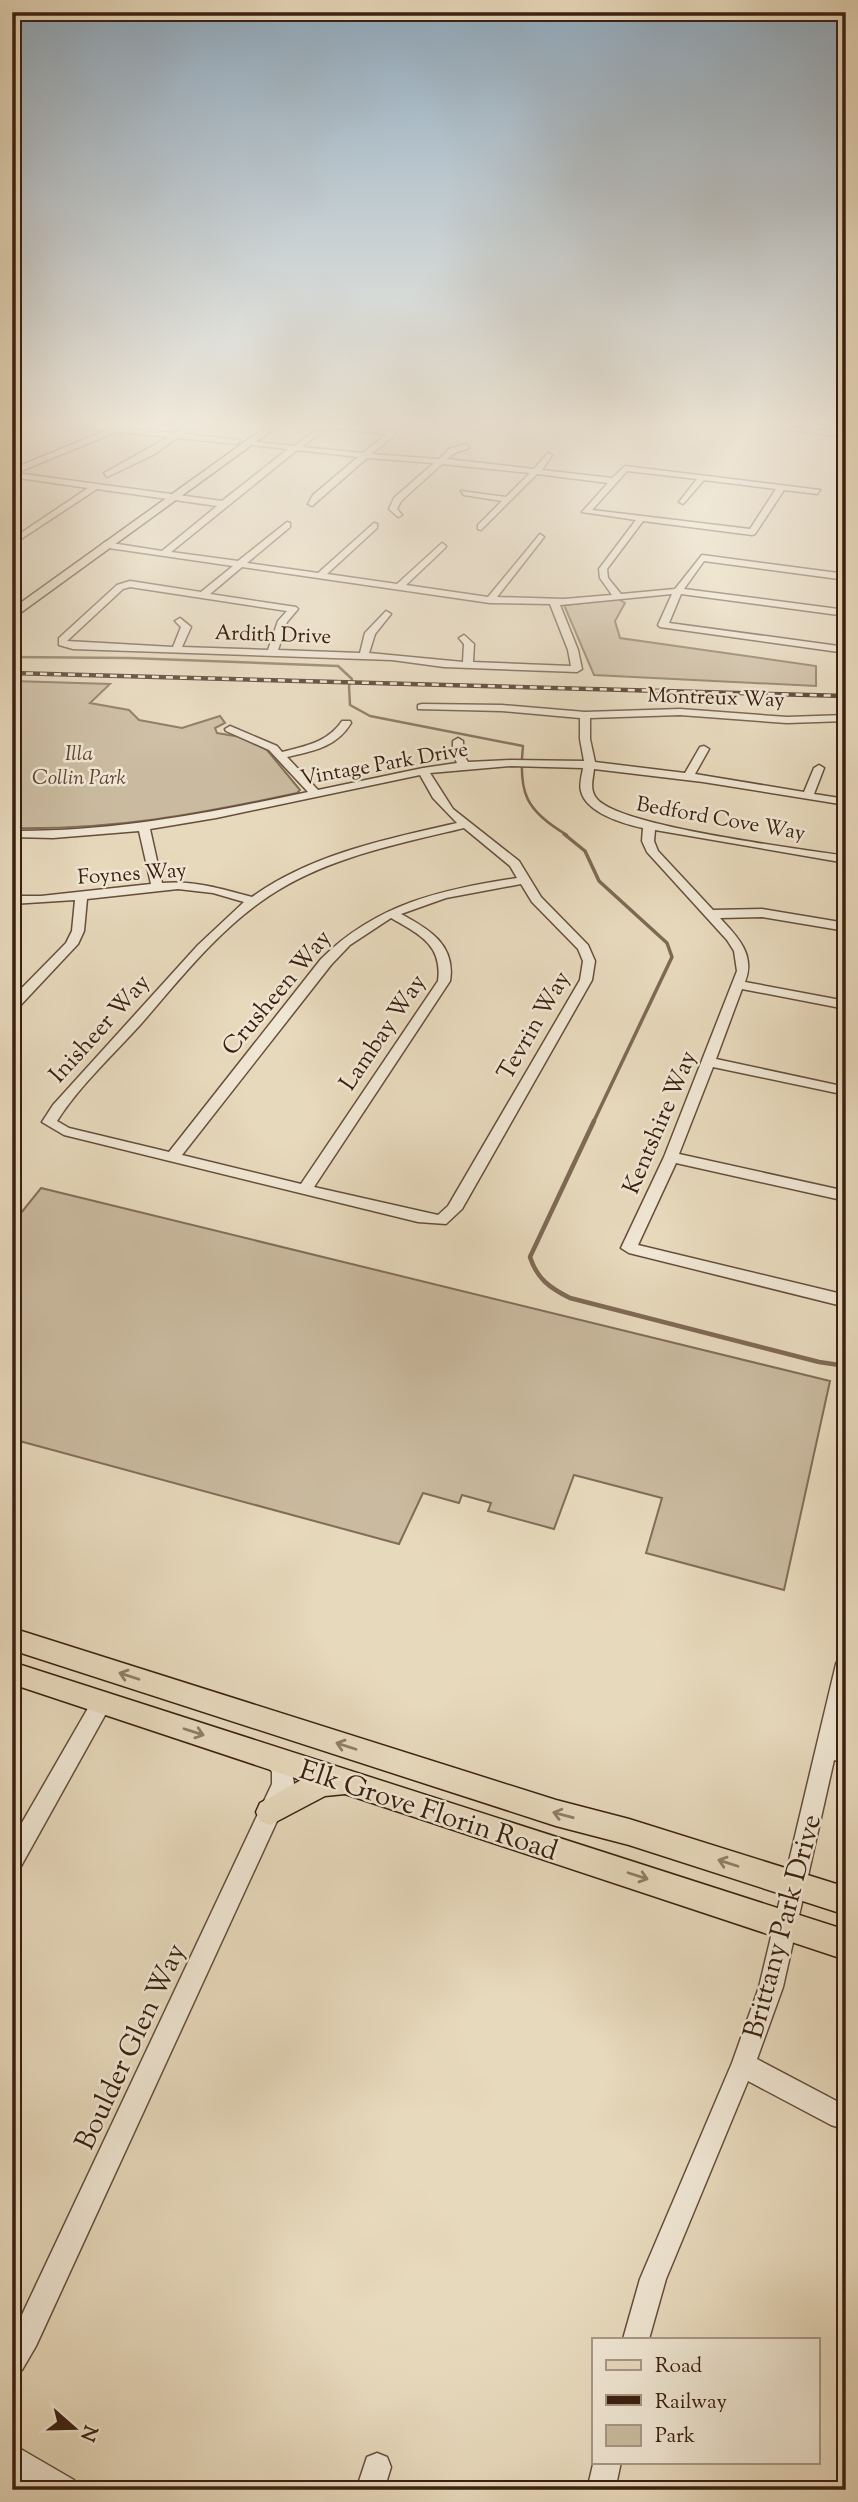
<svg xmlns="http://www.w3.org/2000/svg" width="858" height="2502" viewBox="0 0 858 2502" font-family="'Sorts Mill Goudy',serif">
<rect width="100%" height="100%" fill="#e7d9bc"/>
<filter id="stains"><feTurbulence type="fractalNoise" baseFrequency=".00286" numOctaves="4"/><feColorMatrix values="0 0 0 0 .2 0 0 0 0 .09 0 0 0 0 .02 0 0 0 .5 -.17"/></filter>
<radialGradient id="worn" r=".72"><stop offset=".6" stop-color="#630" stop-opacity="0"/><stop offset="1" stop-color="#630" stop-opacity=".3"/></radialGradient>
<g fill="#caba9f" stroke="#826d58" stroke-width="2">
<path d="M 619,599 L 625,603 L 615,621 L 620,638 L 816,666 L 816,686 L 594,675 L 564,605 Z"/>
<path d="M 12,681 L 110,684 L 90,703 L 129,710 L 139,720 L 182,728 L 220,716 L 225,723 L 215,728 L 217,733 L 241,737 L 267,750 L 300,790 L 297,793 C 199,814 114,830 12,828 L 12,763 L 15,761 L 12,760 Z"/>
<path d="M 41,1188 L 830,1381 L 784,1590 L 646,1553 L 662,1498 L 574,1475 L 554,1529 L 488,1511 L 491,1503 L 462,1495 L 459,1503 L 423,1493 L 399,1544 L 12,1439 L 12,1224 Z"/>
</g>
<g fill="none" stroke-linecap="round" stroke-linejoin="round">
<path stroke="#7f6954" stroke-width="2.5" d="M 12,657 L 129,658 L 338,666 L 352,679 L 349,686 L 350,705 L 370,716 L 523,746 C 518,793 526,811 567,835"/>
<path stroke="#7f6954" stroke-width="3.5" d="M 564,834 L 585,851 L 599,881 L 667,943 L 672,957 L 593,1123"/>
<path stroke="#7f6954" stroke-width="4.5" d="M 594,1121 L 530,1257 C 537,1279 550,1288 570,1298 L 819,1362 L 846,1366"/>
<defs>
<g id="minor">
<path d="M 48,423 L 72,423 L 174,433 L 190,423 L 199,423 L 183,434 L 240,440 L 237,444 L 177,438 L 153,455 L 107,477 L 104,473 L 169,437 L 116,432 L 16,473 L 222,501 L 288,449 L 251,445 L 248,441 L 294,446 L 327,423 L 395,431 L 395,435 L 371,454 L 439,459 L 449,449 L 466,444 L 469,448 L 455,453 L 447,459 L 534,469 L 548,453 L 552,455 L 542,470 L 612,478 L 625,466 L 820,490 L 817,494 L 784,490 L 755,534 L 752,535 L 643,521 L 607,569 L 608,578 L 621,594 L 675,589 L 702,555 L 846,574 L 846,580 L 704,561 L 684,589 L 846,610 L 846,616 L 681,594 L 669,623 L 846,647 L 846,653 L 660,627 L 658,625 L 672,594 L 560,605 L 578,650 L 582,669 L 577,672 L 444,667 L 392,660 L 73,649 L 59,645 L 59,638 L 117,585 L 130,581 L 201,592 L 233,566 L 102,547 L 101,545 L 105,542 L 162,551 L 217,506 L 97,489 L 12,545 L 12,539 L 88,488 L 12,477 L 12,469 L 105,431 ZM 328,427 L 386,434 L 363,453 L 302,447 ZM 297,450 L 358,457 L 313,495 L 308,504 L 312,506 L 367,458 L 434,463 L 394,498 L 389,509 L 398,517 L 402,515 L 397,509 L 401,501 L 442,464 L 530,473 L 506,497 L 461,491 L 464,495 L 502,501 L 478,525 L 478,529 L 481,530 L 537,474 L 608,483 L 582,512 L 636,520 L 599,569 L 600,578 L 612,595 L 564,599 L 497,597 L 544,537 L 540,534 L 488,597 L 406,585 L 445,548 L 446,546 L 442,543 L 397,584 L 327,574 L 377,528 L 377,524 L 374,523 L 318,573 L 247,563 L 290,527 L 290,523 L 287,522 L 238,561 L 171,552 ZM 627,471 L 697,479 L 679,502 L 683,504 L 704,480 L 776,489 L 750,529 L 592,510 ZM 242,567 L 490,603 L 550,604 L 568,650 L 571,666 L 473,662 L 474,644 L 464,635 L 459,638 L 464,644 L 463,662 L 369,653 L 375,634 L 391,614 L 386,611 L 365,633 L 360,653 L 278,650 L 287,622 L 298,609 L 296,607 L 210,594 ZM 130,587 L 287,611 L 278,621 L 268,650 L 182,647 L 191,627 L 180,618 L 175,621 L 181,627 L 173,647 L 67,641 L 123,589 Z"/>
<path d="M 731,423 L 754,423 L 846,433 L 846,437 Z"/>
<path d="M 422,704 L 502,705 L 585,712 L 680,709 L 787,717 L 846,715 L 846,721 L 787,723 L 680,715 L 590,718 L 590,739 L 595,762 L 685,773 L 700,747 L 704,746 L 709,749 L 695,774 L 804,792 L 814,768 L 819,765 L 824,768 L 814,794 L 846,799 L 846,805 L 703,782 L 594,769 C 593,779 589,790 597,799 C 621,827 801,849 846,856 L 846,863 L 655,830 L 654,841 L 658,851 L 713,910 L 762,909 L 846,923 L 846,931 L 762,917 L 720,918 C 737,936 756,955 745,982 L 846,1001 L 846,1009 L 742,989 L 716,1059 L 846,1087 L 846,1095 L 713,1067 L 679,1154 L 846,1191 L 846,1201 L 676,1163 L 638,1245 L 846,1295 L 846,1307 L 629,1253 L 621,1248 L 664,1157 L 737,971 L 734,951 L 727,940 L 647,852 L 642,841 L 643,828 C 624,824 586,813 581,791 C 579,784 582,775 583,768 L 511,766 L 430,773 L 453,809 L 519,861 L 541,897 L 588,945 L 595,961 L 592,980 L 462,1209 L 446,1224 L 418,1222 L 64,1135 L 42,1122 L 53,1105 L 198,945 L 244,902 L 213,893 L 178,889 L 87,899 L 84,931 L 78,944 L 17,1009 L 12,1010 L 12,998 L 66,943 L 72,931 L 75,900 L 12,904 L 12,896 L 41,896 L 151,884 L 139,831 L 53,838 L 12,837 L 12,831 C 113,832 210,813 308,792 L 269,750 L 226,731 L 225,729 L 230,726 L 277,746 L 282,752 C 306,746 328,742 342,721 L 350,721 L 351,723 C 337,747 313,751 287,757 L 318,790 L 423,768 L 457,763 L 453,755 L 453,741 L 458,738 L 463,741 L 463,754 L 468,762 L 511,760 L 584,761 L 580,739 L 580,718 L 502,711 L 418,709 L 418,705 ZM 420,775 L 433,798 L 457,823 C 387,839 312,854 252,897 C 223,889 193,880 162,883 L 150,829 L 216,818 ZM 464,828 L 510,866 L 517,878 C 441,890 378,903 321,959 L 169,1152 L 69,1128 L 57,1121 C 80,1085 113,1055 141,1024 C 180,979 218,930 269,896 C 326,858 397,844 464,828 ZM 521,884 L 532,902 L 578,949 L 583,961 L 580,980 L 448,1206 L 438,1215 L 314,1187 L 450,981 C 456,945 429,929 401,914 L 446,898 ZM 391,918 C 419,934 443,945 438,981 L 301,1184 L 182,1155 L 331,965 L 350,945 Z"/>
<path d="M 846,1656 L 846,1709 L 838,1742 L 846,1745 L 846,1763 L 834,1760 L 783,1987 L 757,2059 L 846,2106 L 846,2126 L 840,2128 L 831,2125 L 748,2081 L 666,2279 L 649,2339 L 623,2339 L 640,2279 L 732,2063 L 759,1987 L 836,1664 L 839,1658 Z"/>
<path d="M 102,1693 L 109,1696 L 112,1702 L 109,1708 L 20,1868 L 12,1871 L 12,1840 L 95,1696 Z"/>
<path d="M 271,1748 C 288,1754 292,1767 294,1784 L 36,2346 L 22,2370 L 12,2373 L 12,2336 L 272,1784 L 272,1772 L 261,1757 L 264,1750 Z"/>
<path d="M 12,2444 L 74,2480 L 78,2490 L 34,2490 L 12,2475 Z"/>
<path d="M 377,2453 L 387,2457 L 391,2467 L 384,2490 L 356,2490 L 367,2457 Z"/>
<path d="M 594,2460 L 621,2462 L 615,2490 L 587,2490 Z"/>
</g>
<g id="major">
<path d="M 271,423 L 282,423 L 12,619 L 12,609 Z"/>
<path d="M 12,1628 L 556,1800 L 629,1819 L 846,1887 L 846,1915 L 629,1845 L 556,1826 L 12,1650 Z"/>
<path d="M 12,1662 L 846,1930 L 846,1960 L 345,1794 L 325,1796 L 270,1825 L 260,1821 L 256,1812 L 260,1803 L 301,1780 L 12,1684 Z"/>
</g>
</defs>
<use href="#minor" stroke="#664e3b" stroke-width="3"/>
<use href="#major" stroke="#3b2010" stroke-width="3"/>
<use href="#minor" fill="#efe6d3" fill-rule="evenodd"/>
<use href="#major" fill="#e7d9bc" fill-rule="evenodd"/>
<defs>
<path id="rail" d="M 12,673 L 846,696"/>
</defs>
<use href="#rail" stroke="#3b2010" stroke-width="4.5"/>
<use href="#rail" stroke="#efe6d3" stroke-width="2.5" stroke-dasharray="7" stroke-linecap="butt"/>
</g>
<defs><path id="oneway-shaft" d="M-6 0H5M1.5-3L5.5 0L1.5 3" fill="none" stroke-width="1.6" stroke-linecap="round" stroke-linejoin="round" transform="scale(1.75)"/></defs>
<g stroke="#917c66">
<use href="#oneway-shaft" transform="translate(129 1676) rotate(-162)"/>
<use href="#oneway-shaft" transform="translate(194 1732) rotate(18)"/>
<use href="#oneway-shaft" transform="translate(346 1746) rotate(-162)"/>
<use href="#oneway-shaft" transform="translate(563 1815) rotate(-165)"/>
<use href="#oneway-shaft" transform="translate(728 1863) rotate(-162)"/>
<use href="#oneway-shaft" transform="translate(638 1876) rotate(18)"/>
</g>
<linearGradient id="sky" x2="0" y2="1"><stop stop-color="#90aabf"/><stop offset="0.55" stop-color="#f4eee1"/><stop offset="1" stop-color="#f4eee1" stop-opacity="0"/></linearGradient>
<rect width="858" height="773" fill="url(#sky)"/>
<g text-anchor="middle" stroke-width="5" stroke-linejoin="round" paint-order="stroke">
<g font-size="21" fill="#3b2010" stroke="#efe6d3">
<text transform="translate(273 634) rotate(2)" y="7">Ardith Drive</text>
<text transform="translate(716 697) rotate(2)" y="7">Montreux Way</text>
<text transform="translate(384 763) rotate(-10)" y="7">Vintage Park Drive</text>
<text transform="translate(721 818) rotate(10)" y="7">Bedford Cove Way</text>
<text transform="translate(132 873) rotate(-4)" y="7">Foynes Way</text>
</g>
<g font-size="21" font-style="italic" fill="#5f4634" stroke="#efe6d3">
<text x="79" y="760">Illa<tspan x="79" dy="24">Collin Park</tspan></text>
</g>
<g font-size="24" fill="#3b2010" stroke="#efe6d3">
<text transform="translate(276 992) rotate(-50)" y="8">Crusheen Way</text>
<text transform="translate(533 1025) rotate(-60)" y="8">Tevrin Way</text>
<text transform="translate(99 1028) rotate(-48)" y="8">Inisheer Way</text>
<text transform="translate(382 1032) rotate(-56)" y="8">Lambay Way</text>
<text transform="translate(659 1122) rotate(-67)" y="8">Kentshire Way</text>
</g>
<g font-size="28" fill="#3b2010" stroke="#efe6d3">
<text transform="translate(429 1809) rotate(18)" y="10">Elk Grove Florin Road</text>
<text transform="translate(781 1926) rotate(-75)" y="10">Brittany Park Drive</text>
<text transform="translate(129 2046) rotate(-65)" y="10">Boulder Glen Way</text>
</g>
</g>
<rect width="858" height="2502" fill="none" stroke="#e7d9bc" stroke-width="42"/>
<rect x="14" y="14" width="830" height="2474" fill="none" stroke="#3b2010" stroke-width="3.5"/>
<rect x="21" y="21" width="816" height="2460" fill="none" stroke="#3b2010" stroke-width="2"/>
<rect x="592" y="2338" width="228" height="126" fill="#efe6d3" stroke="#a79785" stroke-width="2"/>
<rect x="606" y="2360" width="35" height="10" fill="#e7d9bc" stroke="#a79785" stroke-width="2"/>
<text x="655" y="2372" font-size="21" fill="#3b2010">Road</text>
<rect x="606" y="2395" width="35" height="10" fill="#3b2010" stroke="#a79785" stroke-width="2"/>
<text x="655" y="2408" font-size="21" fill="#3b2010">Railway</text>
<rect x="606" y="2425" width="35" height="21" fill="#caba9f" stroke="#a79785" stroke-width="2"/>
<text x="655" y="2442" font-size="21" fill="#3b2010">Park</text>
<g transform="translate(74 2428) rotate(110)" stroke="#efe6d3" stroke-width="5" paint-order="stroke">
<path d="M0-5L12 26L0 18L-12 26Z" fill="#3b2010"/>
<text y="-10" font-size="19" font-weight="bold" text-anchor="middle" fill="#3b2010">N</text>
</g>
<rect width="100%" height="100%" filter="url(#stains)"/>
<rect width="100%" height="100%" fill="url(#worn)"/>
</svg>
